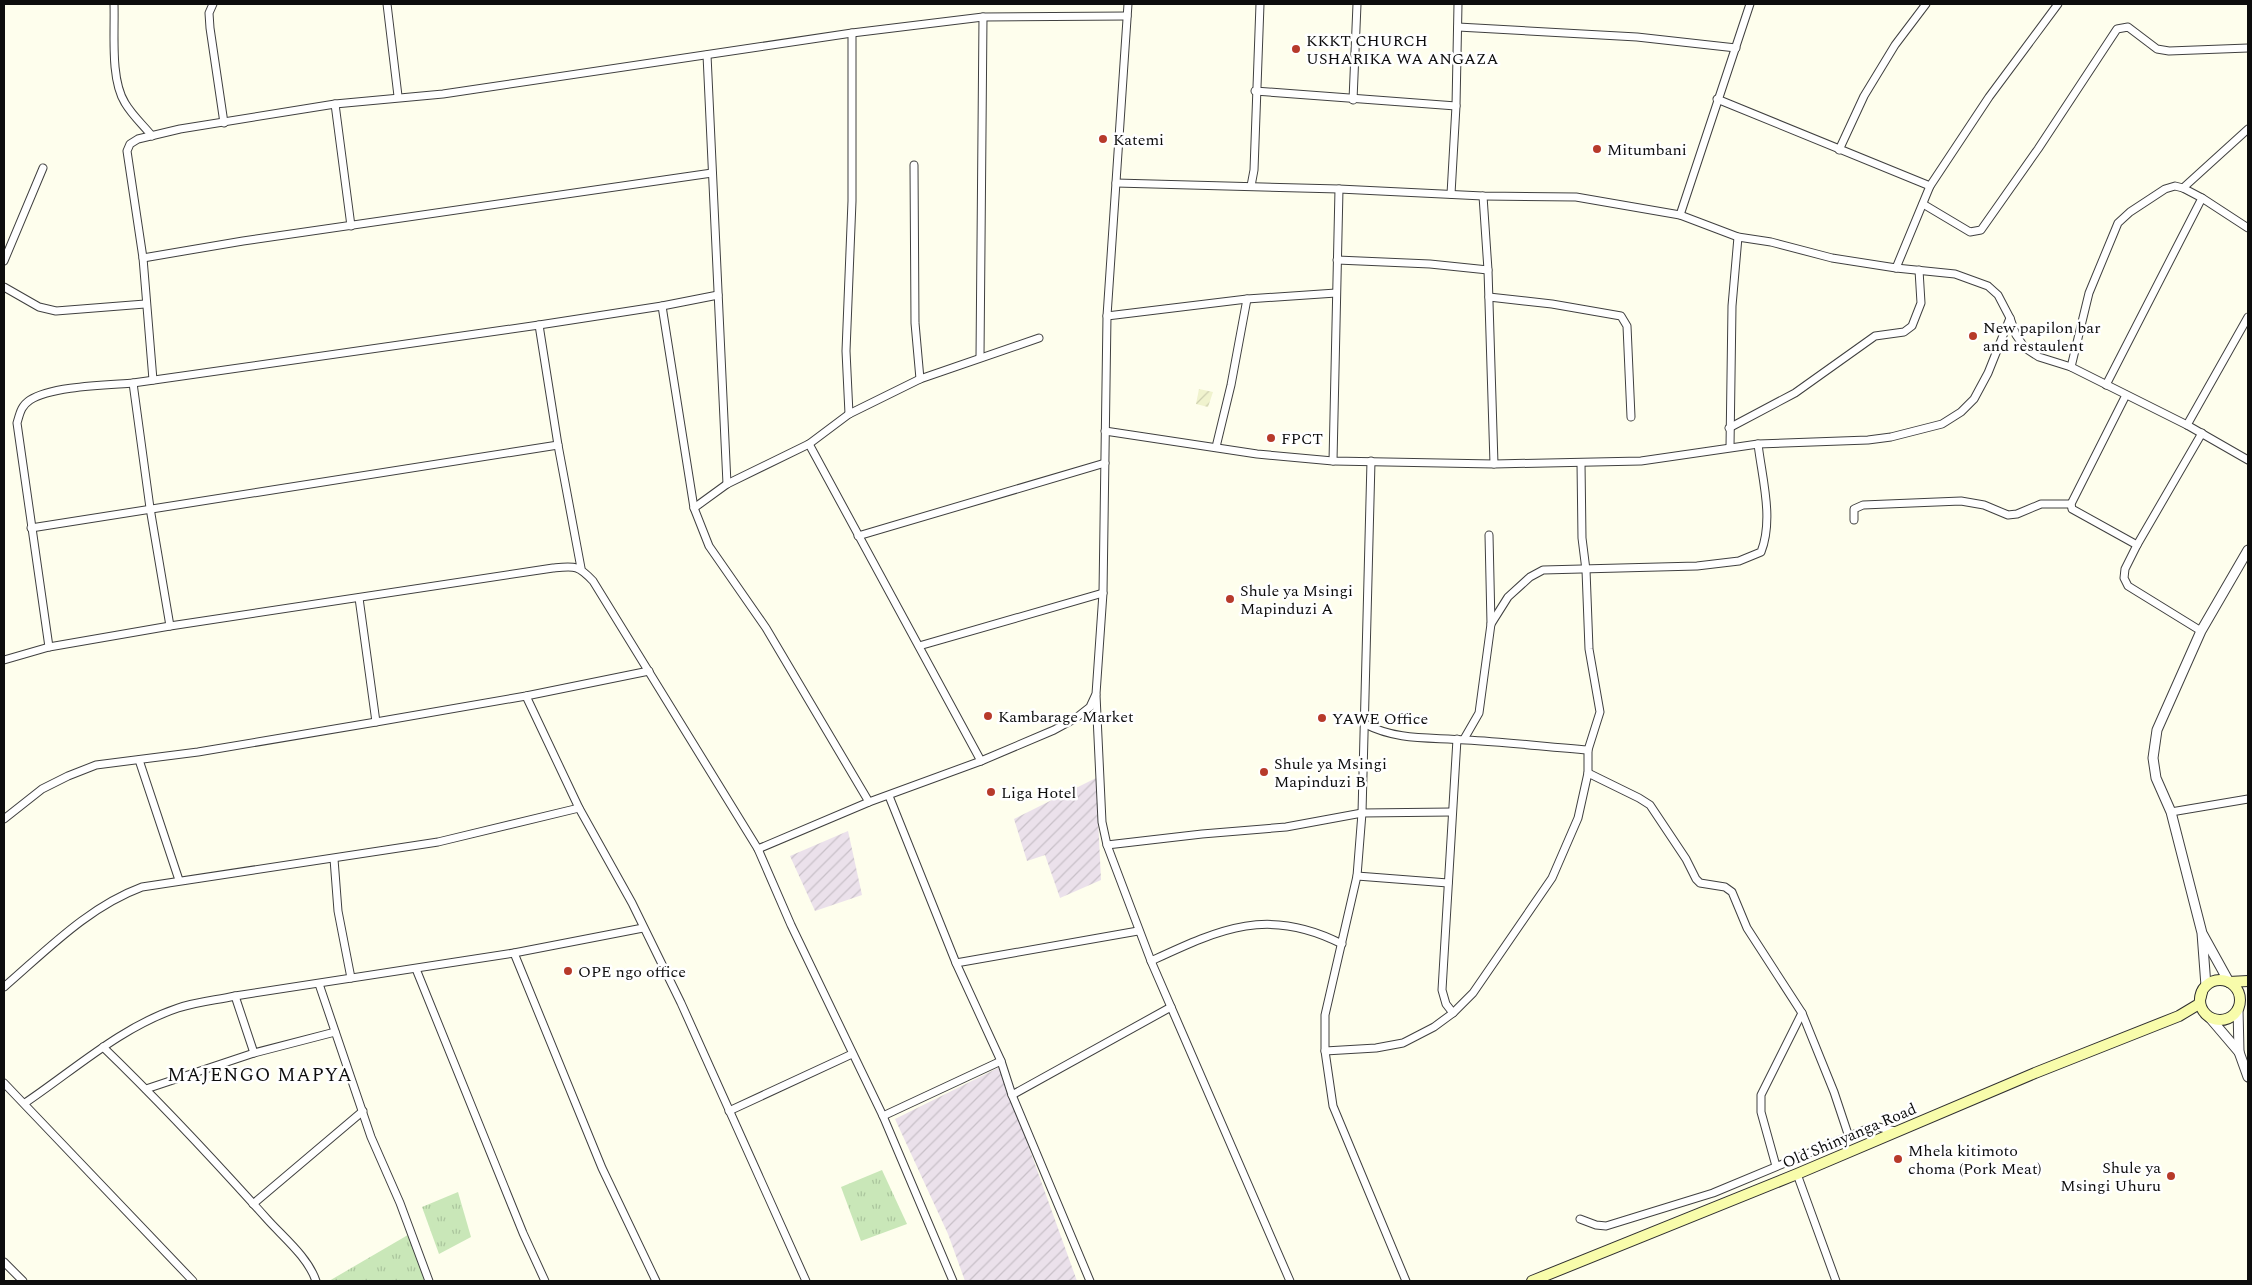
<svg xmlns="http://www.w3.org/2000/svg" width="2252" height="1285" viewBox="0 0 2252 1285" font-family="Spectral,serif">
<defs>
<pattern id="industrial-furrows" width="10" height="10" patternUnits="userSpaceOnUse" patternTransform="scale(1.25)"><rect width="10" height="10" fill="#ebe1eb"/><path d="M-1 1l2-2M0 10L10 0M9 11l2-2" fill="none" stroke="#c8c0c8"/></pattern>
<pattern id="farmland-furrows" width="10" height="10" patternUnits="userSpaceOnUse" patternTransform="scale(1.25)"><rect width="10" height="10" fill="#f0f3ce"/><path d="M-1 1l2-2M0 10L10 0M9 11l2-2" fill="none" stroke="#cdcfb0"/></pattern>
<pattern id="grass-tufts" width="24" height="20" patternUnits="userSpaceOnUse" patternTransform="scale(1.25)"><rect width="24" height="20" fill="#c9e7b8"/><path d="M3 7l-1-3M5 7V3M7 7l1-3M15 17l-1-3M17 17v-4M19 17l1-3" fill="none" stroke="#abc59d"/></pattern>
</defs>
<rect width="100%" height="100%" fill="#fefeed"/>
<g fill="url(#industrial-furrows)">
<path d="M 1096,778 L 1101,880 L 1060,898 L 1045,855 L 1027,861 L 1014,819 Z"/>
<path d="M 848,831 L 862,895 L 815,911 L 790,856 Z"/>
<path d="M 1000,1067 L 1077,1281 L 965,1281 L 948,1234 L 895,1119 Z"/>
</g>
<path fill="url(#farmland-furrows)" d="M 1199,389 L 1213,392 L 1208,407 L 1196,404 Z"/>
<g fill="url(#grass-tufts)">
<path d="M 882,1170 L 907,1224 L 861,1241 L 841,1187 Z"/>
<path d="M 458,1192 L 471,1237 L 439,1254 L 422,1207 Z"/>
<path d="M 413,1232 L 428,1281 L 329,1281 Z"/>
</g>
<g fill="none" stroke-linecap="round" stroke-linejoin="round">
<defs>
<g id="minor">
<path d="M 114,4 C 115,32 110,79 125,103 C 132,115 143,125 152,136"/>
<path d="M 213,4 L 209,13 L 210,28 L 224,123"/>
<path d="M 387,4 L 398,96"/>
<path d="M 1458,27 L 1637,37 L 1736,48"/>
<path d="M 707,55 L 727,484"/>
<path d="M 1255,91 L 1456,106"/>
<path d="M 1717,99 L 1930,186"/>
<path d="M 1353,100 L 1357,4"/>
<path d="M 335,104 L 351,226"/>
<path d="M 1839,150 L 1864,96 L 1895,45 L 1926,4"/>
<path d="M 914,165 L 915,323 L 920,379"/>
<path d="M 1116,183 L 1339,189 L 1483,196 L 1576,197 L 1680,215 L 1738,237 L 1771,242 L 1832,258 L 1896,268 L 1955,274 L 1988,286 L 1998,295 L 2010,318 L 2016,335 L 2025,348 L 2039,357 L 2071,367 L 2187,425 L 2248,460"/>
<path d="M 1251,186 L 1254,170 L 1260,4"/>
<path d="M 2183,188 L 2248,129"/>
<path d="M 1451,194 L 1456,106 L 1458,4"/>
<path d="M 1483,196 L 1488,270 L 1494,464"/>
<path d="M 1923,204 L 1970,232 L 1981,230 L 2038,149 L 2117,29 L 2128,27 L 2157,49 L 2169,51 L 2248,48"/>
<path d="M 1680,215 L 1750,4"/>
<path d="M 143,258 L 243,241 L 712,173"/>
<path d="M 1337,260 L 1430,264 L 1488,270"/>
<path d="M 4,261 L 43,168"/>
<path d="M 1896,268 L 1930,186 L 1989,97 L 2058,4"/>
<path d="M 4,287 L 39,307 L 56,311 L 145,304"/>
<path d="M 1489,297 L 1552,304 L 1621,316 L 1627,326 L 1631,417"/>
<path d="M 662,306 L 694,508 L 709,546 L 766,628 L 869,802"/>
<path d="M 1107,316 L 1247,299 L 1336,293"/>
<path d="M 539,325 L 558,445 L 581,568"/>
<path d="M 980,357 L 983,17"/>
<path d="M 2071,367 L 2089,293 L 2118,223 L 2130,212 L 2165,189 L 2175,186 L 2183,188 L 2202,198 L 2248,228"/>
<path d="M 153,380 L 143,258 L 127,151 L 130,144 L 138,139 L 180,129 L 335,104 L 443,94 L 852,33 L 983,17 L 1127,16"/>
<path d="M 133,383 L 150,508 L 170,626"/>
<path d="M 2106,385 L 2202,198"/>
<path d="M 2126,395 L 2071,504 L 2072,509 L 2137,545"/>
<path d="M 849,414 L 846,351 L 852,201 L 852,33"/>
<path d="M 2187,425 L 2248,317"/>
<path d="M 1729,428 L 1795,393 L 1875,336 L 1904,332 L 1912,326 L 1921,303 L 1919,270"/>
<path d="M 1105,431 L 1257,454 L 1333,461 L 1494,464 L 1641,461 L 1758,444 L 1868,440 L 1891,437 L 1942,424 L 1961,412 L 1974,399 L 1988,373 L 2010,318"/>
<path d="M 809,444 L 981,761"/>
<path d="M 1216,447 L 1231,385 L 1247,299"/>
<path d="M 1730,447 L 1732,306 L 1738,237"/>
<path d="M 1333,461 L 1339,189"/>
<path d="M 1371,461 L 1362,813 L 1357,876 L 1325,1015 L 1325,1051 L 1333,1106 L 1406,1281"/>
<path d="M 694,508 L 727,484 L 809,444 L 849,414 L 920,379 L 1039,338"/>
<path d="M 1854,520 L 1854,509 L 1863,505 L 1961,501 L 1984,505 L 2008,515 L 2017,514 L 2041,504 L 2071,504"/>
<path d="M 31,528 L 558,445"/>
<path d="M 1489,535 L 1491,624"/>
<path d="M 858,536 L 1105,463"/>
<path d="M 359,598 L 376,722"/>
<path d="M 2201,631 L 2128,586 L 2124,578 L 2125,569 L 2137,545 L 2202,433"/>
<path d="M 919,646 L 1103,593"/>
<path d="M 49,647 L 17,423 C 20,413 21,406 30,400 C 51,386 107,385 133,383 L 539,325 L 662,306 L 718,295"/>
<path d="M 4,660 L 49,647 L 170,626 L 553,568 C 575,566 578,565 593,581 L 758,849 L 791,925 L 883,1116 L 953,1281"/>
<path d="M 1096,695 L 1102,822 L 1107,845 L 1151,961 L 1290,1281"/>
<path d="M 526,696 L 579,808 L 632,903 L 681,1003 L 806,1281"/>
<path d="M 1365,724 C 1398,741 1430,737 1466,740 C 1507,742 1547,747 1588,750"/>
<path d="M 1464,739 L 1479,713 L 1491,624 L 1508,597 L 1530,577 L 1543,570 L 1697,566 L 1739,561 L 1761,552 C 1774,519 1762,478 1758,444"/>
<path d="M 139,760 L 179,880"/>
<path d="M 1588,773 L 1639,798 L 1650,805 L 1686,859 L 1696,879 L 1700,883 L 1725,887 L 1732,892 L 1747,928 L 1802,1013 L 1834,1092 L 1849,1137"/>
<path d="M 889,796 L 956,963 L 1001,1061 L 1012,1095 L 1090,1281"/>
<path d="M 2171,812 L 2248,799"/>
<path d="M 4,819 L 42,789 L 68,776 L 96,765 L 198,752 L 376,722 L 526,696 L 649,671"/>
<path d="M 1107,845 L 1202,834 L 1286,827 L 1362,813 L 1452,812"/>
<path d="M 758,849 L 869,802 L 981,761 L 1054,730 L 1076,718 L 1090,707 L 1096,694 L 1103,593 L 1107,316 L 1128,4"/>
<path d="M 334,859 L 338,911 L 351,978"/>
<path d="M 1357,876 L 1448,883"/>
<path d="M 514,953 L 602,1168 L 656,1281"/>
<path d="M 1151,961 C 1220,929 1268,906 1342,944"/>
<path d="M 956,963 L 1138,931"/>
<path d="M 416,969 L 523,1233 L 545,1281"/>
<path d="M 319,984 L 371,1137 L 400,1203 L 429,1281"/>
<path d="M 4,987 C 47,950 88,907 142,887 L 438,842 L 579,808"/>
<path d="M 235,996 L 254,1053"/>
<path d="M 1453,1013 L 1446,1004 L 1442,990 L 1457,739"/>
<path d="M 103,1047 C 160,1102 214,1160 267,1219 C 283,1237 308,1257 316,1281"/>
<path d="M 1325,1051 L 1376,1048 L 1403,1043 L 1434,1027 L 1453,1013 L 1473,993 L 1552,878 L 1578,818 L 1588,773 L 1588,750 L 1600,712 L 1589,649 L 1586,570 L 1582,538 L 1581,463"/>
<path d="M 4,1083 L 193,1281"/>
<path d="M 146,1089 L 254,1053 L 335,1032"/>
<path d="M 1012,1095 L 1171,1007"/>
<path d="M 25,1103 C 74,1070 121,1027 178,1008 C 196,1002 217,1000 235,996 L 514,953 L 643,928"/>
<path d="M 729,1111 L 852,1054"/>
<path d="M 883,1116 L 1001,1061"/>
<path d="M 1776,1166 L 1761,1112 L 1761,1095 L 1802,1013"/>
<path d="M 1797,1174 L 1836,1281"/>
<path d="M 253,1204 L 363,1111"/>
<path d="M 1580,1219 L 1596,1225 L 1606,1226 L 1713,1193 L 1867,1129 L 1878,1127 L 1895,1131"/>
<path d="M 4,1262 L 23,1281"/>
</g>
<g id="tertiary">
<path d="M 2203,935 L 2229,982"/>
<path d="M 2206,986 L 2202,933 L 2171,812 L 2156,778 L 2153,758 L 2157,730 L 2201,631 L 2248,550"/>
<path d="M 2238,1008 L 2239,1052"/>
<path d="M 2210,1018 L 2239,1052 L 2248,1077"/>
</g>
<g id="secondary">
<circle cx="2220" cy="1000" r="20"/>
<path d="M 2229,982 L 2248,981"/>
<path d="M 1532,1281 L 1797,1174 L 2035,1073 L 2179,1016 L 2199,1004 L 2202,992"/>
</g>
</defs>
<use href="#minor" stroke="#404040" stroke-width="9"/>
<use href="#tertiary" stroke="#404040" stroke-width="11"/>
<use href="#secondary" stroke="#2f2f2f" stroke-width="12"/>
<use href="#minor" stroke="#fff" stroke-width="7"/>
<use href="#tertiary" stroke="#fff" stroke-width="9"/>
<use href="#secondary" stroke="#f8fcab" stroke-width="10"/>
</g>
<g fill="#b73a2a" stroke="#fff" stroke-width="2">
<circle cx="1296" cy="49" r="5"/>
<circle cx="1103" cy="139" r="5"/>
<circle cx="1597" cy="149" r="5"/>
<circle cx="1973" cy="336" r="5"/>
<circle cx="1271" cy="438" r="5"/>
<circle cx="1230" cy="599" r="5"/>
<circle cx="988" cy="716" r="5"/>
<circle cx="1322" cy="718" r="5"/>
<circle cx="1264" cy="772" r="5"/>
<circle cx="991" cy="792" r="5"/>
<circle cx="568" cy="971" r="5"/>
<circle cx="1898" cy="1159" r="5"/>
<circle cx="2171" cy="1176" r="5"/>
</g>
<g text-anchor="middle" stroke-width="5" stroke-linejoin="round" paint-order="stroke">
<g font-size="16" fill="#0d0d0d" stroke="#fff" text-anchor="start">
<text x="1306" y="46">KKKT CHURCH<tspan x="1306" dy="18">USHARIKA WA ANGAZA</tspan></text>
<text x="1113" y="145">Katemi</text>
<text x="1607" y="155">Mitumbani</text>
<text x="1983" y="333">New papilon bar<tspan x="1983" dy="18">and restaulent</tspan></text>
<text x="1281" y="444">FPCT</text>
<text x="1240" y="596">Shule ya Msingi<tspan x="1240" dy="18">Mapinduzi A</tspan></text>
<text x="998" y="722">Kambarage Market</text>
<text x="1332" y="724">YAWE Office</text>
<text x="1274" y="769">Shule ya Msingi<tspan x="1274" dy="18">Mapinduzi B</tspan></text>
<text x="1001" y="798">Liga Hotel</text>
<text x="578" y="977">OPE ngo office</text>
<text x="1908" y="1156">Mhela kitimoto<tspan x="1908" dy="18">choma (Pork Meat)</tspan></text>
<text x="2161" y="1173" text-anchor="end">Shule ya<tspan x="2161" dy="18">Msingi Uhuru</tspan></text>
</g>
<g font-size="16" fill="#0d0d0d" stroke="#fff">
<text transform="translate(1849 1135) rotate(-23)" y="6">Old Shinyanga Road</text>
</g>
<g font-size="19" letter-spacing="1" fill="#0d0d0d" stroke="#fff">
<text x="260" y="1081">MAJENGO MAPYA</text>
</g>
</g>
<rect width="2252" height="1285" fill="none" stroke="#0d0d0d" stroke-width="10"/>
</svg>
